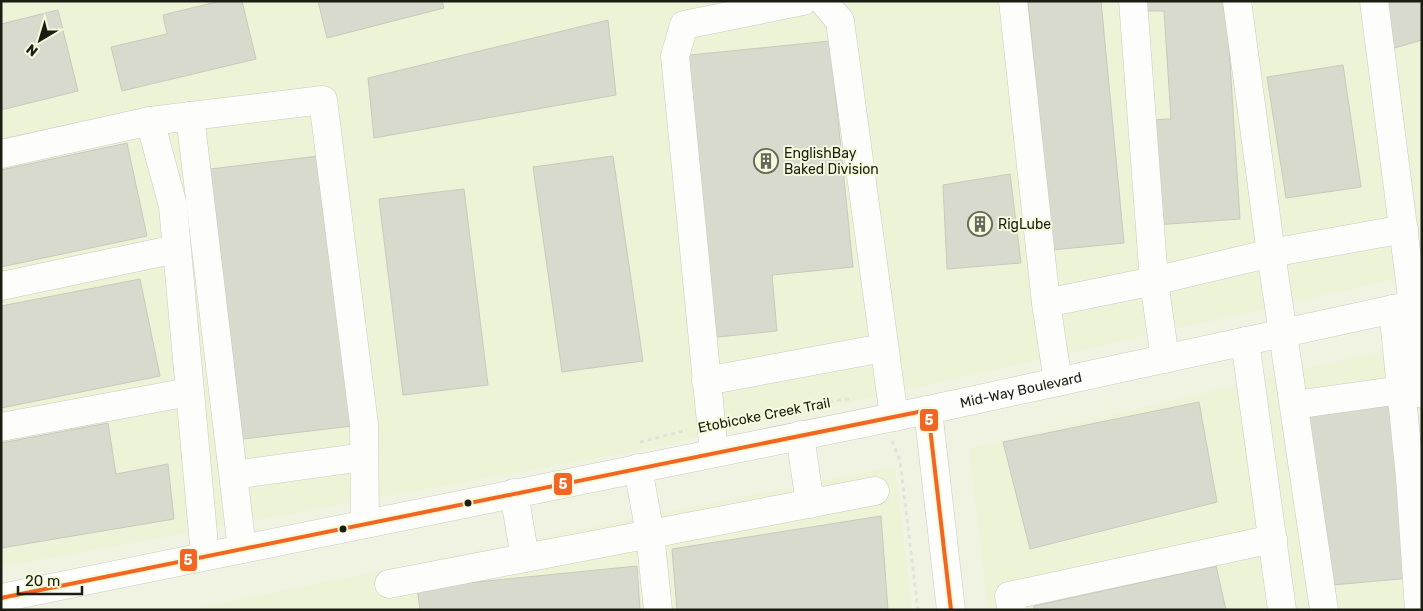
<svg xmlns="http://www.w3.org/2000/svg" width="1423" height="611" viewBox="0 0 1423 611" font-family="Rubik,sans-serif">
<rect width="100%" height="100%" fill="#f0f3e2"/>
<g fill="#edf3d6">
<path d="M 1,1 L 1422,1 L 1422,273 L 640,450 L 1,567 Z"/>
<path d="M 1422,341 L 1422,610 L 988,610 L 969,449 Z"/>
<path d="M 895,466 L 912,610 L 188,610 Z"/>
</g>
<g fill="#d8dacd" stroke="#c7cabc">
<path d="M 220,1 L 242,1 L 256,59 L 122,91 L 111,47 L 167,34 L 163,15 Z"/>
<path d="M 318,1 L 442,1 L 444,8 L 327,38 Z"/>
<path d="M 1028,1 L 1101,1 L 1124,243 L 1052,250 Z"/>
<path d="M 1147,1 L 1226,1 L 1240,219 L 1155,225 L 1148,120 L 1171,119 L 1164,11 L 1148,11 Z"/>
<path d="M 1379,1 L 1422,1 L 1422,40 L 1391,49 Z"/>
<path d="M 58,10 L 78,91 L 1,110 L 1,24 Z"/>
<path d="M 608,20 L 616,95 L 374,138 L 368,78 Z"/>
<path d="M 830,41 L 853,267 L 772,275 L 777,331 L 708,338 L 680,56 Z"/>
<path d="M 1343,65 L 1361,187 L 1286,198 L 1267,77 Z"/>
<path d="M 127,143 L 147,236 L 1,267 L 1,170 Z"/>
<path d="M 319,156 L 352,426 L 243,439 L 210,169 Z"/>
<path d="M 613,156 L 643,361 L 562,372 L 533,167 Z"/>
<path d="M 1010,174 L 1021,263 L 947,269 L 943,185 Z"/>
<path d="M 464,189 L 488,385 L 403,395 L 379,199 Z"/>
<path d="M 140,279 L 160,376 L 1,408 L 1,306 Z"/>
<path d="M 1199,402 L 1217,502 L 1030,549 L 1003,442 Z"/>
<path d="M 1393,403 L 1411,578 L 1321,586 L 1304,412 Z"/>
<path d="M 108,423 L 116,474 L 168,464 L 174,519 L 1,548 L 1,443 Z"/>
<path d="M 881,516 L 888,610 L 677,610 L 672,549 Z"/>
<path d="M 637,566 L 640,610 L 420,610 L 417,588 Z"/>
<path d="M 1216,566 L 1226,610 L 1034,610 L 1034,606 Z"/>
</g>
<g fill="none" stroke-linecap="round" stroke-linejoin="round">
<defs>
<g id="minor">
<path d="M 823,1 L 840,21 L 894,417"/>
<path d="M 1013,1 L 1046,303 L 1058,382"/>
<path d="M 1133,1 L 1154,281 L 1165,359"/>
<path d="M 1237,1 L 1271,253 L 1324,610"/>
<path d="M 1374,1 L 1413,305 L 1422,394"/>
<path d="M 190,116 L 242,549"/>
<path d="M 150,121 L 173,206 L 205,556"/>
<path d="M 1,154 L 150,121 L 323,100 L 364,424 L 365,524"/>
<path d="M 1,286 L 176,249"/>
<path d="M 1046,303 L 1154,281 L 1271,253 L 1404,229"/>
<path d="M 1393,309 L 1410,477 L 1419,610"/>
<path d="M 1245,341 L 1282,610"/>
<path d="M 706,381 L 883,348"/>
<path d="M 1294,405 L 1401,390"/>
<path d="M 928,410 L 951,610"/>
<path d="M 1,427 L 189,392"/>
<path d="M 800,435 L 810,504"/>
<path d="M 714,453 L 675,56 L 684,25 L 803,1"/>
<path d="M 638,468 L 650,534 L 658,610"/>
<path d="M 234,475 L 364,457"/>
<path d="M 514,493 L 525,558"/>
<path d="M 389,584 L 875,491"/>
<path id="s1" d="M 1,598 L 928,410 L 1422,303"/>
<path d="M 1012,610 L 1009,596 L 1273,539"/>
</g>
</defs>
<use href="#minor" stroke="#c9cbbe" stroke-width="29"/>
<g stroke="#e0e1db" stroke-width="3" stroke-dasharray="4 4" stroke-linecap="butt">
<path d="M 735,420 L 831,401 L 854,398"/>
<path d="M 892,441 L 900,461 L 918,610"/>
<path d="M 640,442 L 687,430"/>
</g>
<use href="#minor" stroke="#fdfdfb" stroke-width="28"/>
<defs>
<path id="bus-1" d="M 1,598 L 928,410 L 951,610"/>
</defs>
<use href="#bus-1" stroke="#f4fadb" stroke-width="8"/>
<use href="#bus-1" stroke="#f26522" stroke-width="4"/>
</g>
<defs>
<symbol id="building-ring" viewBox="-11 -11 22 22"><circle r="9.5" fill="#f4fadb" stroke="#66685b" stroke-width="1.5"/><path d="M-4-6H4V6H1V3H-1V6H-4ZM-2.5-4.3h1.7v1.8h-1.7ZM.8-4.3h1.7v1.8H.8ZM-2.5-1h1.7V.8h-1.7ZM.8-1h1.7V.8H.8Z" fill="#66685b"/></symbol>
</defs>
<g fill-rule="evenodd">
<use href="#building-ring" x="752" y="147" width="28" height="28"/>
<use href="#building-ring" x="966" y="210" width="28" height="28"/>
</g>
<g fill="#1b1d12" stroke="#f4fadb" stroke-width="2">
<circle cx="468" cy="503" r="4.5"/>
<circle cx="343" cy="529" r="4.5"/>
</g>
<g text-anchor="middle" stroke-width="4" stroke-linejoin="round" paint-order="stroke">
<g font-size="14" fill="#1b1d12" stroke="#f4fadb" text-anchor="start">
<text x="784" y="158">EnglishBay<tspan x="784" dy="16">Baked Division</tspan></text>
<text x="998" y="229">RigLube</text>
</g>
<g font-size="14" fill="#1b1d12" stroke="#f4fadb">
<text dy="5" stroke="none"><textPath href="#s1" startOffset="1041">Mid-Way Boulevard</textPath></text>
<text transform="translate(764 415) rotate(-11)" y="5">Etobicoke Creek Trail</text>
</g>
</g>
<g stroke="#f4fadb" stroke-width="2">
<rect x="919" y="408" width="20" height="24" rx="5" fill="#f26522"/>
<rect x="553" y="472" width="20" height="24" rx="5" fill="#f26522"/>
<rect x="179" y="548" width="19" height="24" rx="5" fill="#f26522"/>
</g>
<g font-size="14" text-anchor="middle" font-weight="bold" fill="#fff">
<text x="929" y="425">5</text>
<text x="563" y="489">5</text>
<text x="188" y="565">5</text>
</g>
<rect width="1423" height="611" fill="none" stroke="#1b1d12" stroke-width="5"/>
<g transform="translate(40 40) rotate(218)" stroke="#f4fadb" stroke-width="4" paint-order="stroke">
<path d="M0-4L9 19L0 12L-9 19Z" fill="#1b1d12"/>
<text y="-8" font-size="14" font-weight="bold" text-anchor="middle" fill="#1b1d12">N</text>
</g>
<path d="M18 586v8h64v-8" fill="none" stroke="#1b1d12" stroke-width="2.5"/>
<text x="25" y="586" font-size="15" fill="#1b1d12" stroke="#f4fadb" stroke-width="4" paint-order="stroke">20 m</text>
</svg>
